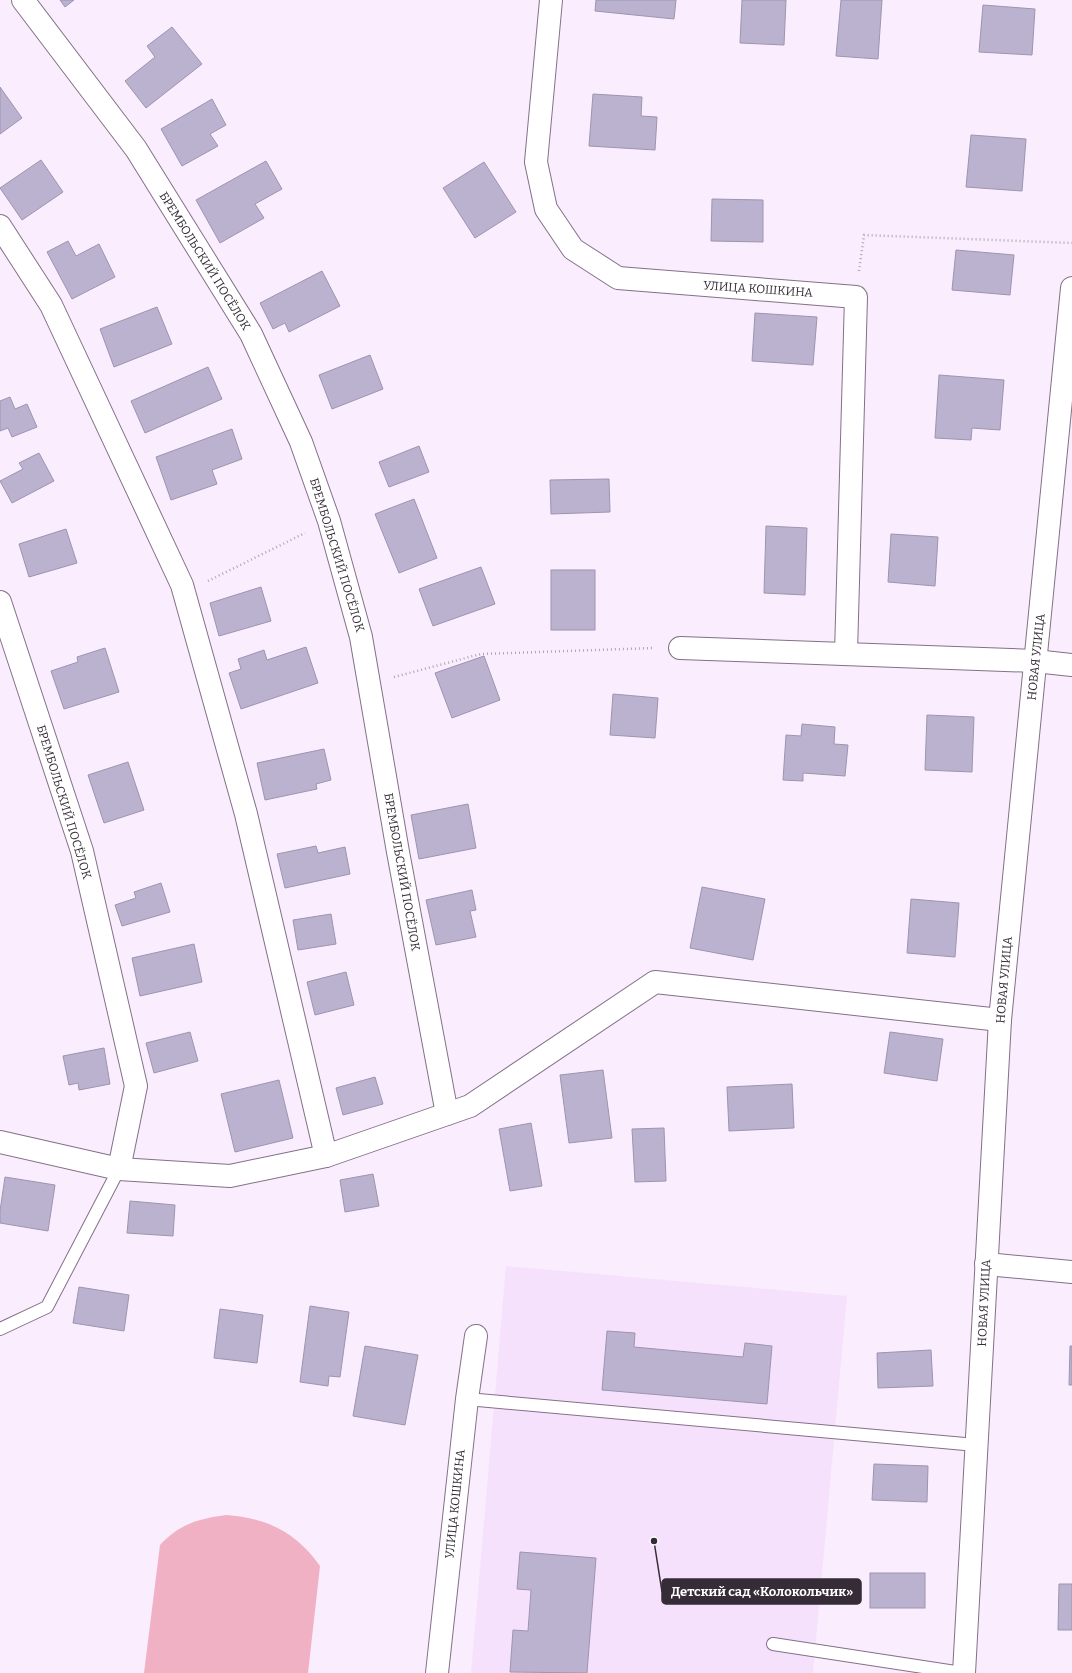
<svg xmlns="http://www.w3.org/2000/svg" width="1072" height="1673" viewBox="0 0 1072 1673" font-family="Bitter,serif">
<rect width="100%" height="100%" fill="#faedfd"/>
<path fill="#f6e1fc" d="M 506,1266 L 847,1296 L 813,1673 L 471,1673 Z"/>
<path fill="#efb1c3" d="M 226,1515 C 267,1518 296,1532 320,1566 L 308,1673 L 144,1673 L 160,1545 C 180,1524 197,1519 226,1515 Z"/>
<g fill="#bbb2d0" stroke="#9d94b1">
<path d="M 60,0 L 74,0 L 65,7 Z"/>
<path d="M 596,0 L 676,0 L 674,19 L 595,11 Z"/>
<path d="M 742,0 L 786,0 L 784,45 L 740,43 Z"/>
<path d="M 841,0 L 882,0 L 878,59 L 836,56 Z"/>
<path d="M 983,5 L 1035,9 L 1032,55 L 979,52 Z"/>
<path d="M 172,27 L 202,64 L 146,108 L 125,81 L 155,57 L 147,46 Z"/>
<path d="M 0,87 L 22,118 L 0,134 Z"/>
<path d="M 593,94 L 642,97 L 641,116 L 657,117 L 655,150 L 589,146 Z"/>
<path d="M 212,99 L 226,125 L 210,134 L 218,146 L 182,166 L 161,129 Z"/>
<path d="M 971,135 L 1026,139 L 1022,191 L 966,187 Z"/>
<path d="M 41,160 L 63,192 L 22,220 L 0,188 Z"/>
<path d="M 266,161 L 282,189 L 255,204 L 264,218 L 220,243 L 196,200 Z"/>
<path d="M 484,162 L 516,212 L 475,238 L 443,188 Z"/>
<path d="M 712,199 L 763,200 L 763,242 L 711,241 Z"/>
<path d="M 68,241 L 76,256 L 99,244 L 115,277 L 72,299 L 47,252 Z"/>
<path d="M 956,250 L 1014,255 L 1010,295 L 952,290 Z"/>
<path d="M 322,271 L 340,306 L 289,332 L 285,323 L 273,329 L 260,303 Z"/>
<path d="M 157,307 L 172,344 L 114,367 L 100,329 Z"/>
<path d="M 755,313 L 817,317 L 813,365 L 752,361 Z"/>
<path d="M 370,355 L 383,389 L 332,409 L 319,375 Z"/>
<path d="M 208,367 L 222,399 L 145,433 L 131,401 Z"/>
<path d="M 939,375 L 1004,380 L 1000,430 L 972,428 L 971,440 L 935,438 Z"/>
<path d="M 10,397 L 15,409 L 27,404 L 37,427 L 12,437 L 8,428 L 0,431 L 0,401 Z"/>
<path d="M 232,429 L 242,459 L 212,470 L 217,484 L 171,500 L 156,457 Z"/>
<path d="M 419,446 L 429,472 L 389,487 L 379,462 Z"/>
<path d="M 39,453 L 54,481 L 12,503 L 0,481 L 23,469 L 19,463 Z"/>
<path d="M 609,479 L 610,512 L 551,514 L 550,480 Z"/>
<path d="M 414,499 L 437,558 L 399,573 L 375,514 Z"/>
<path d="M 766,526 L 807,528 L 805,595 L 764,593 Z"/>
<path d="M 66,529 L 77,563 L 29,577 L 19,544 Z"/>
<path d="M 891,534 L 938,537 L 935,586 L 888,582 Z"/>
<path d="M 481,567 L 495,604 L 433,626 L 419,589 Z"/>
<rect x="551" y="570" width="44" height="60"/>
<path d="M 261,587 L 271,621 L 219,636 L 210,603 Z"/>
<path d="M 306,647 L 318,683 L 241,709 L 229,673 L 241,669 L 238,659 L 264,650 L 267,660 Z"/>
<path d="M 105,648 L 119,692 L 64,709 L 51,671 L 78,662 L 77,657 Z"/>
<path d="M 484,656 L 500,700 L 452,718 L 435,673 Z"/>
<path d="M 613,694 L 658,698 L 655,738 L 610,735 Z"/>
<path d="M 927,715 L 974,717 L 972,772 L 925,770 Z"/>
<path d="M 802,724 L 835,727 L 834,744 L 848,745 L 845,776 L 803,773 L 803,781 L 783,780 L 786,735 L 801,736 Z"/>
<path d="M 324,749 L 331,780 L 316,784 L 317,789 L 265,800 L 257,763 Z"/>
<path d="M 128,762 L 144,810 L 104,823 L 88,775 Z"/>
<path d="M 468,804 L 476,848 L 419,859 L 411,815 Z"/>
<path d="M 316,846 L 318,853 L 345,847 L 350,874 L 285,888 L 277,854 Z"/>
<path d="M 161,883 L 170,912 L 122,926 L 115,905 L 136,898 L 134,892 Z"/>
<path d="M 702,887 L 765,899 L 753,960 L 690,948 Z"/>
<path d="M 472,890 L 476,910 L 470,911 L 476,937 L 436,945 L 426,900 Z"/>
<path d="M 911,899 L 959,903 L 955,957 L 907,953 Z"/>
<path d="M 331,914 L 336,944 L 298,950 L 293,920 Z"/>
<path d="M 194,944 L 202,982 L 140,996 L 132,958 Z"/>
<path d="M 346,972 L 354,1005 L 315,1015 L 307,982 Z"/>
<path d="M 190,1032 L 198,1061 L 154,1073 L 146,1043 Z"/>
<path d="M 890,1032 L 943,1039 L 937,1081 L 884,1073 Z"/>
<path d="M 104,1048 L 110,1084 L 79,1090 L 78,1083 L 69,1085 L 63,1056 Z"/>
<path d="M 603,1070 L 612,1138 L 569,1143 L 560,1075 Z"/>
<path d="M 375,1077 L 383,1104 L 343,1115 L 336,1088 Z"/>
<path d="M 279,1080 L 293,1138 L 235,1152 L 221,1094 Z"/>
<path d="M 792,1084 L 794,1128 L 729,1131 L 727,1087 Z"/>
<path d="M 531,1123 L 542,1186 L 510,1191 L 499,1129 Z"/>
<path d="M 664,1128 L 666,1181 L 635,1182 L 632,1129 Z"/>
<path d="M 373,1174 L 379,1206 L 345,1212 L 340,1180 Z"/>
<path d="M 5,1177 L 55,1185 L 48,1231 L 0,1223 L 0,1211 Z"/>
<path d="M 130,1201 L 175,1205 L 173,1236 L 127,1233 Z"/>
<path d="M 79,1287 L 129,1295 L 124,1331 L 73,1323 Z"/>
<path d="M 310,1306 L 349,1312 L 340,1377 L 329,1376 L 328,1386 L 300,1382 Z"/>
<path d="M 220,1309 L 263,1315 L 257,1363 L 214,1358 Z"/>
<path d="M 607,1331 L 635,1333 L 634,1347 L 743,1357 L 745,1343 L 772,1346 L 767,1404 L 602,1390 Z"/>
<path d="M 365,1346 L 418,1355 L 405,1425 L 353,1416 Z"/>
<path d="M 1070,1346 L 1072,1346 L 1072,1385 L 1069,1385 Z"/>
<path d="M 931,1350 L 933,1386 L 878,1388 L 877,1353 Z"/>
<path d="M 874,1464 L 928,1466 L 927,1502 L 872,1500 Z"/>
<path d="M 520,1552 L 596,1558 L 587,1673 L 510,1672 L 513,1630 L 528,1631 L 531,1590 L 517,1589 Z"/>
<rect x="870" y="1573" width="55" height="35"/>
<path d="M 1059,1584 L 1072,1584 L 1072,1630 L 1058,1630 Z"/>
</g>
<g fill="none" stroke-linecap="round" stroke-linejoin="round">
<defs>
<g id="service">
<path d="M 0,1329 L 47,1307 L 119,1169"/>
<path d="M 467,1399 L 976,1445"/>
<path d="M 773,1644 L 962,1673"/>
</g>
<g id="minor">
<path d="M 23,0 L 136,149 L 251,334 L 301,442 L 329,521 L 361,637 L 398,852 L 447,1114"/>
<path d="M 551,0 L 536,162 L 546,209 L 573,249 L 618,278 L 856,297 L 846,653"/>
<path d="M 0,226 L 51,305 L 182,585 L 246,814 L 326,1156"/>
<path d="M 0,602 L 82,851 L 136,1086 L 119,1169"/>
<path d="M 680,648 L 1035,661 L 1072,665"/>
<path d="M 0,1142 L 119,1169 L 230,1176 L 326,1156 L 470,1106 L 655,982 L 1000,1020"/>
<path d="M 986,1264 L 1072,1272"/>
<path d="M 437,1673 L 467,1399 L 476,1336"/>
</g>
<path id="tertiary" d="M 964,1673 L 1000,1020 L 1072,288"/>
</defs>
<use href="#service" stroke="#847089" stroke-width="14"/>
<use href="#minor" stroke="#847089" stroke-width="24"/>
<use href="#tertiary" stroke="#847089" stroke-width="24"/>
<g stroke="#b0a4b3" stroke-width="2.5" stroke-dasharray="1 3" stroke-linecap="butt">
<path d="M 859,271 L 864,235 L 1072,243"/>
<path d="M 208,581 L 305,533"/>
<path d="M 394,677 L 481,654 L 654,648"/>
</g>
<use href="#service" stroke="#fff" stroke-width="12"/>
<use href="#minor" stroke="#fff" stroke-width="22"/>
<use href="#tertiary" stroke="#fff" stroke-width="22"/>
</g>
<g text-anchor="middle" stroke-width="3.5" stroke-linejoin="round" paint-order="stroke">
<g font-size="12" fill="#352c37" stroke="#fff">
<text transform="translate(205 261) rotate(58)" y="4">БРЕМБОЛЬСКИЙ ПОСЁЛОК</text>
<text transform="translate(758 289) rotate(4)" y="4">УЛИЦА КОШКИНА</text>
<text transform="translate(337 555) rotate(73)" y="4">БРЕМБОЛЬСКИЙ ПОСЁЛОК</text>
<text transform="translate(1036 657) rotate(-84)" y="4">НОВАЯ УЛИЦА</text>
<text transform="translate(64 802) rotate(73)" y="4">БРЕМБОЛЬСКИЙ ПОСЁЛОК</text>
<text transform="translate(402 872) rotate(80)" y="4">БРЕМБОЛЬСКИЙ ПОСЁЛОК</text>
<text transform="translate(1004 980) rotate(-85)" y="4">НОВАЯ УЛИЦА</text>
<text transform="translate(984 1303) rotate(-87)" y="4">НОВАЯ УЛИЦА</text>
<text transform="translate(455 1504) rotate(-84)" y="4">УЛИЦА КОШКИНА</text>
</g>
</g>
<path fill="none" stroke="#352c37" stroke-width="1.5" d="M654 1541L662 1592"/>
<circle fill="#352c37" stroke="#fff" stroke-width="1.5" cx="654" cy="1541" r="4"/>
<rect fill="#352c37" stroke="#352c37" stroke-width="1.5" x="662" y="1579" width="199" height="25" rx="4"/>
<g font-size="13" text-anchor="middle" font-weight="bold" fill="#fff">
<text x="762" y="1596">Детский сад «Колокольчик»</text>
</g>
</svg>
